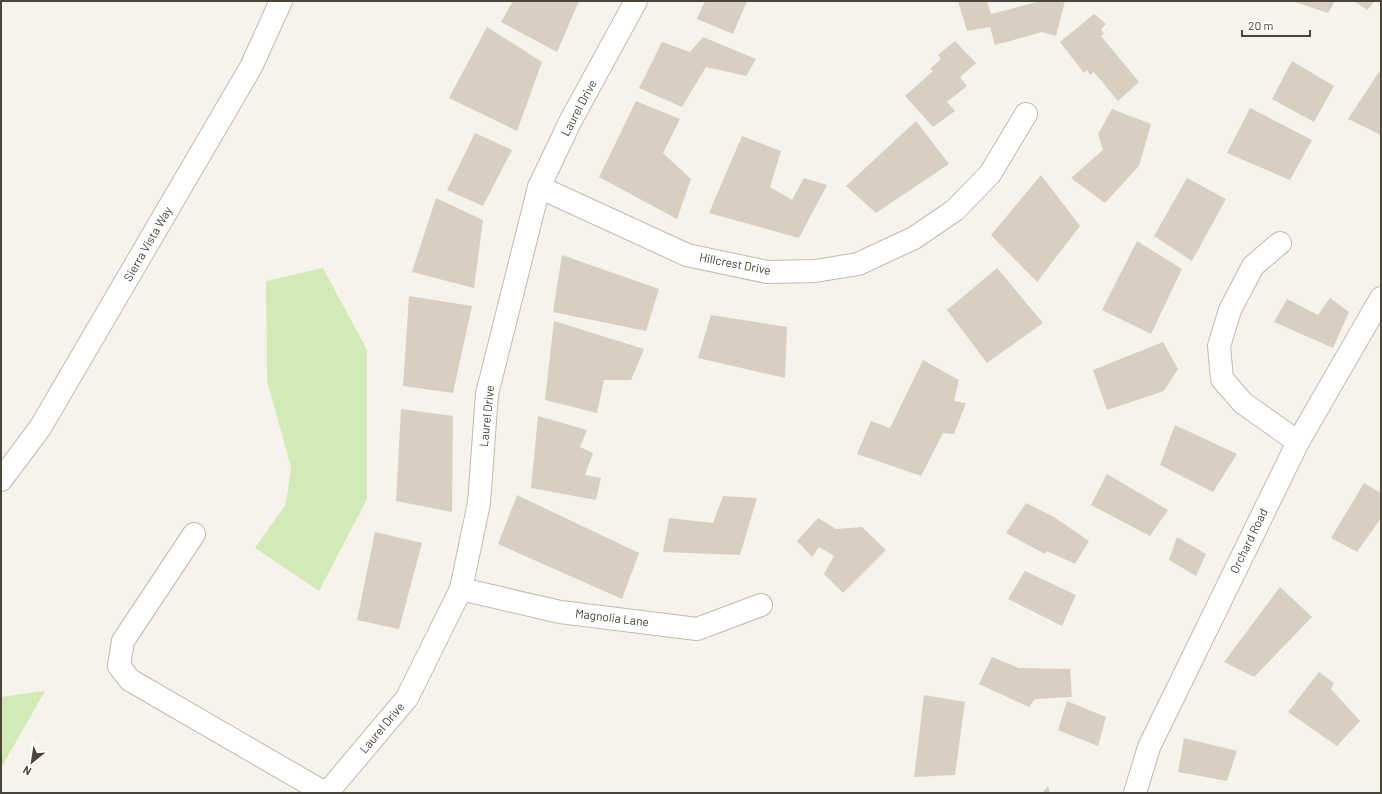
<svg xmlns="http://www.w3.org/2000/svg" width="1382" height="794" viewBox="0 0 1382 794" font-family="Barlow,sans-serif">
<rect width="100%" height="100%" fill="#f6f3ec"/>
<g fill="#d2eab5">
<path d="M 323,268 L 367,350 L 367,499 L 319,591 L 255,548 L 286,504 L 291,467 L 267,381 L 266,281 Z"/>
<path d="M 45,691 L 1,768 L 1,697 Z"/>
</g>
<g fill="#d8cfc1">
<path d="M 513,1 L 579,1 L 557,52 L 501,22 Z"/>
<path d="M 705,1 L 747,1 L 733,34 L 697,19 Z"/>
<path d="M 958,1 L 987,1 L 991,14 L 1041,1 L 1065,1 L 1056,36 L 1042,32 L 995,45 L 990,27 L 967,31 Z"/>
<path d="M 1292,1 L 1335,1 L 1328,13 Z"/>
<path d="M 1354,1 L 1375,1 L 1367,10 Z"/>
<path d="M 1094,14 L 1106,24 L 1101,29 L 1104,34 L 1101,36 L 1139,82 L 1118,101 L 1094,72 L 1090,75 L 1087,70 L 1084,73 L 1060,42 Z"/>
<path d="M 487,27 L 542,62 L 517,131 L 449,98 Z"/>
<path d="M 703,37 L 756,59 L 746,76 L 706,67 L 682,107 L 639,88 L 662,42 L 690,52 Z"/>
<path d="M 955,41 L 976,63 L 960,77 L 967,86 L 947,102 L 955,111 L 933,127 L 905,96 L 933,71 L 930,69 L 941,59 L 938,55 Z"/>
<path d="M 1292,61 L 1334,86 L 1314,122 L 1272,99 Z"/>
<path d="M 1379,72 L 1381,73 L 1381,135 L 1348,119 Z"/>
<path d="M 636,101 L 680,119 L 663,153 L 691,179 L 677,219 L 599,177 Z"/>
<path d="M 1250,108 L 1312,140 L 1290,180 L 1227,153 Z"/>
<path d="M 1112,109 L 1151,124 L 1139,166 L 1105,203 L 1071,178 L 1103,150 L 1098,134 Z"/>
<path d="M 916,121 L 949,164 L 876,213 L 846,186 Z"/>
<path d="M 475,133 L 512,150 L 483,206 L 447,190 Z"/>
<path d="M 742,136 L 781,151 L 770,187 L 792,200 L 804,178 L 827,185 L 799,238 L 709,213 Z"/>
<path d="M 1041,175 L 1080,226 L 1037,282 L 991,235 Z"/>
<path d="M 1187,178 L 1226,199 L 1192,261 L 1154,236 Z"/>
<path d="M 436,198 L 483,220 L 474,288 L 412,272 Z"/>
<path d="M 1137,241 L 1182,269 L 1151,334 L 1102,310 Z"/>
<path d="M 562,255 L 659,289 L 646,331 L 553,312 Z"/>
<path d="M 997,268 L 1043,323 L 987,363 L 947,310 Z"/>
<path d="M 409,296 L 472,306 L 453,393 L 403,386 Z"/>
<path d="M 1330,298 L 1349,312 L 1333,348 L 1274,322 L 1287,299 L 1318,315 Z"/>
<path d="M 711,315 L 787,327 L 785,378 L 698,358 Z"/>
<path d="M 554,321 L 644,349 L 631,380 L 604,380 L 597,413 L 545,400 Z"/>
<path d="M 1163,342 L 1178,369 L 1164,391 L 1107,410 L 1093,370 Z"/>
<path d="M 923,360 L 959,380 L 954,401 L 966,403 L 954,434 L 943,433 L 921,476 L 857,454 L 871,421 L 890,428 Z"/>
<path d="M 401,409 L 453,416 L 452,512 L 396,501 Z"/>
<path d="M 538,416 L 587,430 L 580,447 L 593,453 L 585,475 L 601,478 L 596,500 L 531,488 Z"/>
<path d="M 1175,425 L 1237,454 L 1213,492 L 1160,465 Z"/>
<path d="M 1107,474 L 1168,510 L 1150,536 L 1091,505 Z"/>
<path d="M 1364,483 L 1381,493 L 1381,518 L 1357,552 L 1331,538 Z"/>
<path d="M 517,495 L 639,553 L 622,599 L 498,544 Z"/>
<path d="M 723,496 L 757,498 L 740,555 L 663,552 L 669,518 L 713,523 Z"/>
<path d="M 1026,503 L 1054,517 L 1089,541 L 1075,564 L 1047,551 L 1045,554 L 1006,533 Z"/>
<path d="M 818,518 L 836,529 L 862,527 L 886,550 L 843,593 L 824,574 L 834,556 L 819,547 L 812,557 L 797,541 Z"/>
<path d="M 375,532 L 422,543 L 399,629 L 357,620 Z"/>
<path d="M 1177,537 L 1206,554 L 1196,576 L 1169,560 Z"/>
<path d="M 1025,571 L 1076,595 L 1062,626 L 1008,599 Z"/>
<path d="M 1280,587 L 1312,617 L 1254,677 L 1224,662 Z"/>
<path d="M 992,657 L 1019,668 L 1070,669 L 1072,697 L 1035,699 L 1029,707 L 979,684 Z"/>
<path d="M 1319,672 L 1334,683 L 1331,689 L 1360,721 L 1337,746 L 1288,712 Z"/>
<path d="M 924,695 L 965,702 L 955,775 L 914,777 Z"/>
<path d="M 1067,701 L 1106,717 L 1098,746 L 1058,730 Z"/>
<path d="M 1184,738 L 1237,751 L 1227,781 L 1178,772 Z"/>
<path d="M 1048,786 L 1050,793 L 1042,793 Z"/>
</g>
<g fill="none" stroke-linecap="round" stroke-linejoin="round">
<defs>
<g id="minor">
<path d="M 539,187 L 687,255 L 767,272 L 815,271 L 858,264 L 914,238 L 955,210 L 990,174 L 1026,114"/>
<path d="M 1280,243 L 1253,266 L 1230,310 L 1219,346 L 1222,379 L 1243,403 L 1298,442"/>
<path d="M 1,480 L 40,428 L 251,67 L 281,1"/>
<path d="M 194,534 L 123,641 L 119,666 L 130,680 L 325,793"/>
<path d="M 461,589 L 560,612 L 697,629 L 761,605"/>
<path d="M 327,793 L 407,698 L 461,589 L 479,503 L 487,394 L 539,187 L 571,120 L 636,1"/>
<path d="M 1135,793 L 1149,747 L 1298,442 L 1381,298"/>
</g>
</defs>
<use href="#minor" stroke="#c2bbae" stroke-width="24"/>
<use href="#minor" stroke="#fff" stroke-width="22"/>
</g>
<g text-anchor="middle" stroke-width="3.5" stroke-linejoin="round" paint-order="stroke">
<g font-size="12" fill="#4b4439" stroke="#fff">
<text transform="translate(579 108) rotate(-62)" y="4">Laurel Drive</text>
<text transform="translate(148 244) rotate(-60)" y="4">Sierra Vista Way</text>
<text transform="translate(735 264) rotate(11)" y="4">Hillcrest Drive</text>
<text transform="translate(487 416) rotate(-84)" y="4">Laurel Drive</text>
<text transform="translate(1249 541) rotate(-64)" y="4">Orchard Road</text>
<text transform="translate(612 618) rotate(7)" y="4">Magnolia Lane</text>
<text transform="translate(382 728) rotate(-50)" y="4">Laurel Drive</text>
</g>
</g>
<rect width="1382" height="794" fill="none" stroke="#4b4439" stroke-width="4"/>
<g transform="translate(32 762) rotate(210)" stroke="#ffffff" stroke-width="3" paint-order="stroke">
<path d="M0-3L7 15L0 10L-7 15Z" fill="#4b4439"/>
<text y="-6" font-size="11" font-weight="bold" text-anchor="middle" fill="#4b4439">N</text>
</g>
<path d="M1242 30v6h68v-6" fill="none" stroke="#4b4439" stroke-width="2"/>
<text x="1248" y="30" font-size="12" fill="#4b4439" stroke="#ffffff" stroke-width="3" paint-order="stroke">20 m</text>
</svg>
